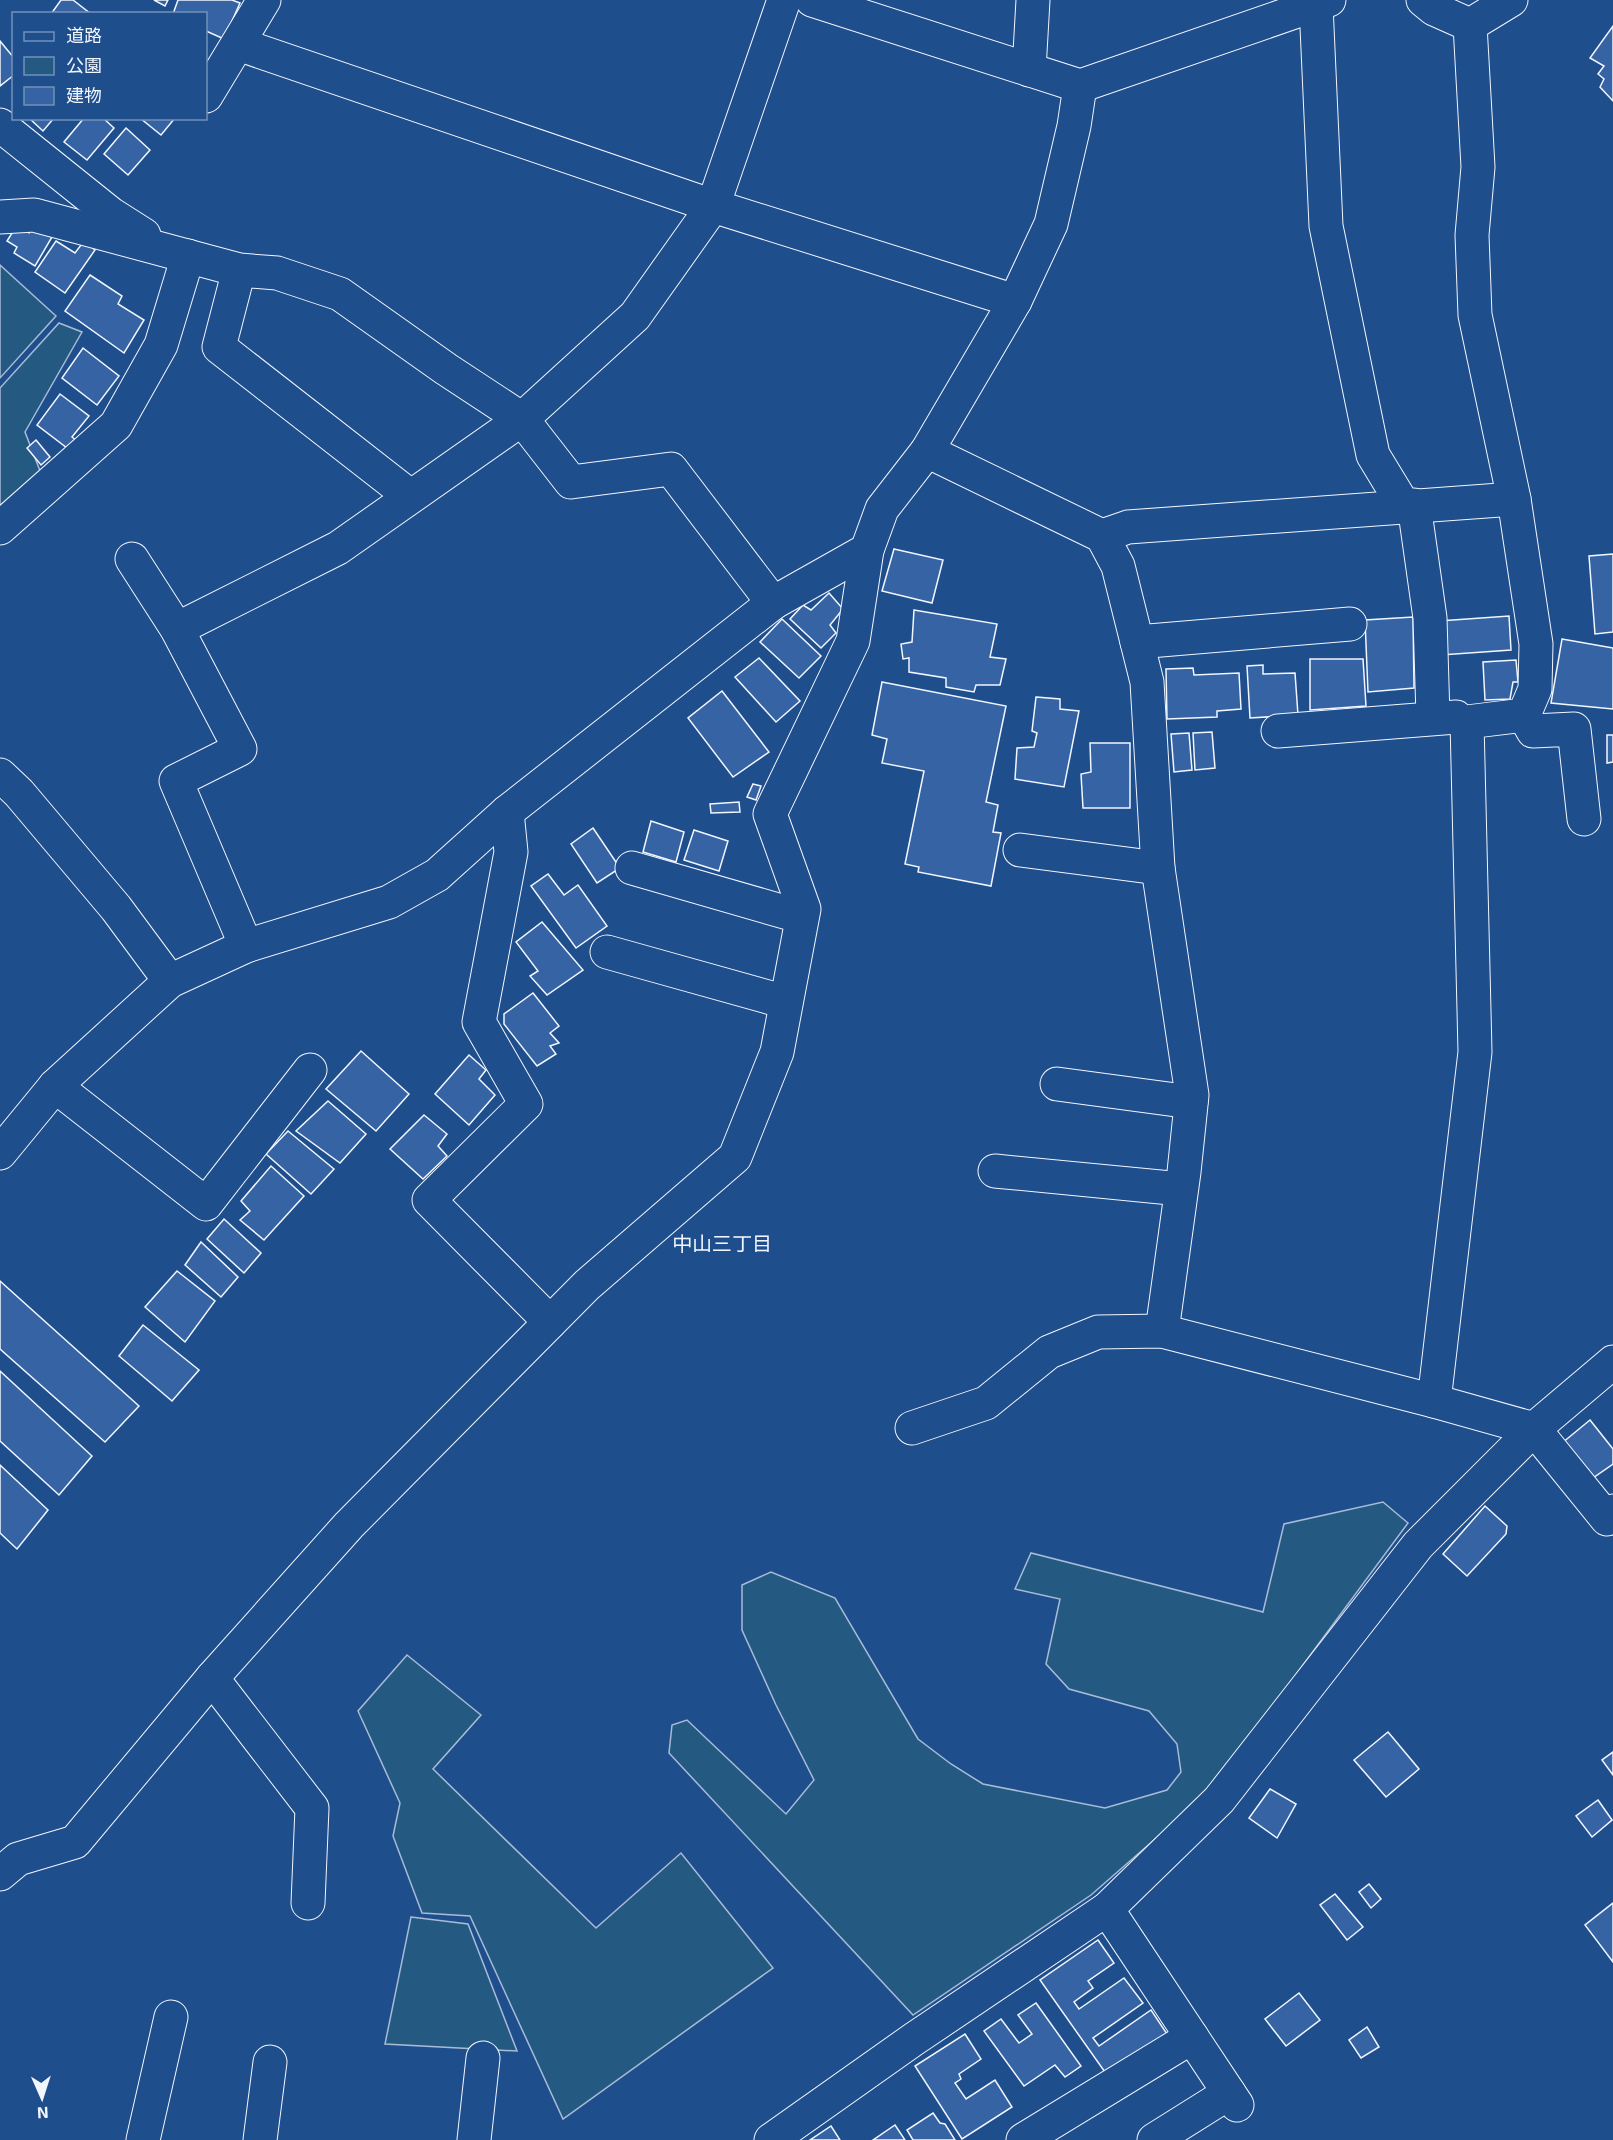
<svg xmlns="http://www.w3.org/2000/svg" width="1613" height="2140" viewBox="0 0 1613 2140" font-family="'Exo 2','Noto Sans JP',sans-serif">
<rect width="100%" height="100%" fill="#1f4e8c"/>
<g fill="#245a82" stroke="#a8bbd7" stroke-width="1.5">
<path d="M 0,265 L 56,316 L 0,378 Z"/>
<path d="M 59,323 L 82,332 L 25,432 L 42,476 L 0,513 L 0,388 Z"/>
<path d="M 1383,1502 L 1408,1523 L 1209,1792 L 1091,1895 L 913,2015 L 669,1753 L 672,1725 L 687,1720 L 786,1814 L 814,1780 L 776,1705 L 742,1630 L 742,1585 L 771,1572 L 835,1598 L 918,1739 L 951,1764 L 983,1784 L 1105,1808 L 1167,1790 L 1181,1772 L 1177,1744 L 1149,1711 L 1069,1689 L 1046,1664 L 1060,1599 L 1015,1589 L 1031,1553 L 1263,1612 L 1284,1524 Z"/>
<path d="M 407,1655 L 481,1715 L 433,1769 L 596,1928 L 681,1853 L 773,1968 L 563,2119 L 470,1916 L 422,1913 L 393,1836 L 400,1803 L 358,1711 Z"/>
<path d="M 411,1917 L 468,1924 L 517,2051 L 385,2044 Z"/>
</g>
<g fill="#3563a3" stroke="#f2f6ff" stroke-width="1.5">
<path d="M 61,0 L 73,0 L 91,14 L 51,14 Z"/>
<path d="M 154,0 L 168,0 L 165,6 Z"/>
<path d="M 178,0 L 232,0 L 240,3 L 224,39 L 206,31 L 206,14 L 173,14 Z"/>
<path d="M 1613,26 L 1613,101 L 1600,87 L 1604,79 L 1598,74 L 1604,66 L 1590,58 Z"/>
<path d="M 0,41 L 14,58 L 14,75 L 0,86 Z"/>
<path d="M 29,118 L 54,118 L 43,131 Z"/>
<path d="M 84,118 L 103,118 L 114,128 L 87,160 L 64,142 Z"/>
<path d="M 140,118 L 175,118 L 161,135 Z"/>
<path d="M 126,128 L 150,150 L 128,175 L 104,154 Z"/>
<path d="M 17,225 L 29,233 L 33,225 L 52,237 L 35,266 L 14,253 L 17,247 L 7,241 Z"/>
<path d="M 56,241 L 75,253 L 84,241 L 95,250 L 65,293 L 35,272 Z"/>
<path d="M 90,275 L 122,296 L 118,304 L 144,320 L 124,353 L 65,311 Z"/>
<path d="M 83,348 L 119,376 L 97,405 L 62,378 Z"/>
<path d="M 60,394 L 89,416 L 72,437 L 78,442 L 71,451 L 37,425 Z"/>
<path d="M 36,440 L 50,457 L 41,465 L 27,448 Z"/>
<path d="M 894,549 L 943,560 L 932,603 L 882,591 Z"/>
<path d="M 1613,554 L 1613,632 L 1595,634 L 1589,556 Z"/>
<path d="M 829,593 L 843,609 L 830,625 L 836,633 L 821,648 L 790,619 L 803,605 L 811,610 Z"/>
<path d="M 914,610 L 997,624 L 990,657 L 1006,659 L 1000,685 L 976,685 L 974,692 L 946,687 L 946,678 L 909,672 L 909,658 L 903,659 L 901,644 L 912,642 Z"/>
<path d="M 1509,616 L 1511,650 L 1441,655 L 1439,621 Z"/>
<path d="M 1413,617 L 1414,688 L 1368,692 L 1365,620 Z"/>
<path d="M 782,619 L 821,656 L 799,678 L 760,642 Z"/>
<path d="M 1562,639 L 1613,648 L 1613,709 L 1551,703 Z"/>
<path d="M 759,658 L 800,701 L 776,722 L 735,677 Z"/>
<path d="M 1310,659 L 1363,659 L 1366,706 L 1310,710 Z"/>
<path d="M 1516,660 L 1518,682 L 1513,682 L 1510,699 L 1485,700 L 1483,662 Z"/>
<path d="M 1263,665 L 1263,674 L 1295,673 L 1298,715 L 1250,718 L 1247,666 Z"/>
<path d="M 1193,668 L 1194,675 L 1239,673 L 1241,709 L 1217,711 L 1217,717 L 1167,719 L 1166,669 Z"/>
<path d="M 882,682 L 1006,706 L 986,802 L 998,805 L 993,832 L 1001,833 L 991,886 L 918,872 L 919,867 L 905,864 L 924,771 L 882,763 L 887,739 L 872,735 Z"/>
<path d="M 722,691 L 769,752 L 733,777 L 688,718 Z"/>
<path d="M 1036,697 L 1060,699 L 1060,709 L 1079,711 L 1064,787 L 1015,779 L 1017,748 L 1034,747 L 1037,733 L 1032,731 Z"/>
<path d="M 1212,732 L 1215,768 L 1195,770 L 1193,733 Z"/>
<path d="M 1189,733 L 1192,770 L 1174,772 L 1171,734 Z"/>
<path d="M 1607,735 L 1613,735 L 1613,762 L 1607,763 Z"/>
<path d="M 1090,743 L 1130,743 L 1130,808 L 1083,808 L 1081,774 L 1091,772 Z"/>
<path d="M 753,784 L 761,786 L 756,800 L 747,797 Z"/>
<path d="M 739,802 L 740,812 L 711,813 L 710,804 Z"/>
<path d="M 651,821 L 684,832 L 676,862 L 643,852 Z"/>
<path d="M 593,828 L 620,868 L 597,883 L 571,844 Z"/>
<path d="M 694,830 L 728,841 L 719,871 L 684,860 Z"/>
<path d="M 548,874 L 564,895 L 578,885 L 607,926 L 576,948 L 531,886 Z"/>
<path d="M 542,922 L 583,970 L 547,995 L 530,976 L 538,971 L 516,942 Z"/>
<path d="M 533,993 L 559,1026 L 550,1033 L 559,1043 L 550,1046 L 556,1054 L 537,1066 L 504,1024 L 504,1014 Z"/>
<path d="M 361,1051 L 409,1094 L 376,1131 L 326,1089 Z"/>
<path d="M 469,1055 L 486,1070 L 479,1079 L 495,1095 L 469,1125 L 435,1094 Z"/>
<path d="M 328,1101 L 366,1134 L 340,1163 L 296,1131 Z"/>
<path d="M 424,1115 L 447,1134 L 438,1146 L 447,1156 L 423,1179 L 390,1149 Z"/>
<path d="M 288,1131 L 334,1169 L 311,1194 L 266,1154 Z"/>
<path d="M 271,1166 L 304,1196 L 264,1240 L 240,1220 L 250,1211 L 241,1201 Z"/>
<path d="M 224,1219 L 261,1253 L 244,1273 L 207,1239 Z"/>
<path d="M 201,1242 L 238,1277 L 221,1297 L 185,1265 Z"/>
<path d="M 177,1271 L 215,1301 L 185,1342 L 145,1307 Z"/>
<path d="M 0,1281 L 139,1406 L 105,1442 L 0,1349 Z"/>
<path d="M 143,1325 L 199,1370 L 172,1401 L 119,1356 Z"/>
<path d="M 0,1371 L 92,1456 L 59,1495 L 0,1441 Z"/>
<path d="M 1590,1420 L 1613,1449 L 1613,1464 L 1590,1480 L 1562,1443 Z"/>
<path d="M 0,1465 L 48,1510 L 17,1549 L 0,1533 Z"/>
<path d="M 1485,1506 L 1507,1526 L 1506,1534 L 1467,1576 L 1443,1554 Z"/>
<path d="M 1388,1732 L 1419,1769 L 1386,1797 L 1354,1760 Z"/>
<path d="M 1613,1752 L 1613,1775 L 1602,1760 Z"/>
<path d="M 1270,1789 L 1296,1804 L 1277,1838 L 1249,1818 Z"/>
<path d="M 1598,1800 L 1612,1820 L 1592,1837 L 1576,1816 Z"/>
<path d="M 1369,1884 L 1381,1899 L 1371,1908 L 1359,1892 Z"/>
<path d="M 1335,1894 L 1363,1927 L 1347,1940 L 1320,1905 Z"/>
<path d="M 1613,1903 L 1613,1962 L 1585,1925 Z"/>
<path d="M 1098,1940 L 1114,1963 L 1088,1981 L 1093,1988 L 1074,2002 L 1079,2009 L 1124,1978 L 1143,2003 L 1093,2038 L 1099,2046 L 1151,2010 L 1167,2034 L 1107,2075 L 1040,1980 Z"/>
<path d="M 1299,1993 L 1320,2020 L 1286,2046 L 1265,2019 Z"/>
<path d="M 1036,2003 L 1081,2066 L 1065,2077 L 1055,2065 L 1024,2086 L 984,2031 L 1001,2019 L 1019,2043 L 1032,2034 L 1018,2015 Z"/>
<path d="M 1367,2027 L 1379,2047 L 1361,2058 L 1349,2040 Z"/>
<path d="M 965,2034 L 981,2059 L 959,2074 L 961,2079 L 955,2083 L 966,2099 L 995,2080 L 1012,2107 L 962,2139 L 915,2066 Z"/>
<path d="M 933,2113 L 940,2123 L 945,2124 L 955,2140 L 913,2140 L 907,2130 Z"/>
<path d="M 895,2125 L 905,2140 L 873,2140 Z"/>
<path d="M 831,2126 L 840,2140 L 810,2140 Z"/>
</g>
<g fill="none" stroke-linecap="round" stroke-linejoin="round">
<defs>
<g id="minor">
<path d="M 812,0 L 1080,86 L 1329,0"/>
<path d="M 1423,0 L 1434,9 L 1470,25 L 1511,0"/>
<path d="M 1316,5 L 1326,226 L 1373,455 L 1404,506"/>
<path d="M 238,44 L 713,206 L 1015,301"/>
<path d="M 1029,70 L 1033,0"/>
<path d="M 206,96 L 264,0"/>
<path d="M 0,125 L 111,214 L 144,235"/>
<path d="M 0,217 L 34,215 L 239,270 L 277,273 L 340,294 L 446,369 L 522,419 L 571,482 L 671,469 L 773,603"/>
<path d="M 239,270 L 219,347 L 410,496"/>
<path d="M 927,451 L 1102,536 L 1118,566 L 1147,682 L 1158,868 L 1192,1095 L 1184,1172 L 1162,1331"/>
<path d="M 1414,505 L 1430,618 L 1433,717"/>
<path d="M 0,528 L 116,425 L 161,345 L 188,256"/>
<path d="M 1102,536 L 1128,527 L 1514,499"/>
<path d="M 132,559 L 177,629 L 240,749 L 176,781 L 246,946"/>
<path d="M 177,629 L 338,548 L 522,419 L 635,316 L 713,206 L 784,0"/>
<path d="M 1137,642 L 1350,624"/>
<path d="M 1524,715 L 1533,731 L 1574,729 L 1584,819"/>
<path d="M 1278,731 L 1456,717"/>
<path d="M 0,775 L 19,793 L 116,908 L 170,981"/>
<path d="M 507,812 L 511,852 L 479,1022 L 526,1104 L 429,1200 L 550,1322"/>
<path d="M 1020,850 L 1158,868"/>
<path d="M 632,868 L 802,917"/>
<path d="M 607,952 L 786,1002"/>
<path d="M 1057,1084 L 1191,1102"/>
<path d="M 55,1086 L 206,1204 L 310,1070"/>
<path d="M 0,1153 L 55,1086 L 170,981 L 246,946 L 389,902 L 437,875 L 507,812 L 773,603 L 867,550 L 882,509 L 927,451 L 1015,301 L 1051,224 L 1074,126 L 1080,86"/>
<path d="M 995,1171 L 1181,1189"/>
<path d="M 1434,1401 L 1475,1052 L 1467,722 L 1524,715 L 1535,689 L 1536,644 L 1514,499 L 1475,315 L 1472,235 L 1478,167 L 1470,25"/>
<path d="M 912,1428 L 986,1403 L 1049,1352 L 1098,1332 L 1162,1331 L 1434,1401 L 1534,1429 L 1607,1519 L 1613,1511"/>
<path d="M 212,1678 L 312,1808 L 308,1903"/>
<path d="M 0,1874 L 18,1859 L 75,1842 L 212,1678 L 349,1525 L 587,1285 L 735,1157 L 777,1052 L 804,909 L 770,814 L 853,641 L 867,550"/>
<path d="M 1107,1909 L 1237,2105"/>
<path d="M 143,2140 L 171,2017"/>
<path d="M 260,2140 L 270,2062"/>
<path d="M 474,2140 L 483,2058"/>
<path d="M 771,2140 L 914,2039 L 1107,1909 L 1219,1800 L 1418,1545 L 1534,1429 L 1613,1362"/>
<path d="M 1023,2140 L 1192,2037"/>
<path d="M 1154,2140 L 1229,2093"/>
</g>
</defs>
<use href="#minor" stroke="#f2f6ff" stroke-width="35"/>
<use href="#minor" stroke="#1f4e8c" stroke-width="33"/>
</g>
<g text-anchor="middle" stroke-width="4.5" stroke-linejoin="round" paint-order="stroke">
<g font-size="20" fill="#f2f6ff" stroke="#1f4e8c">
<text x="722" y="1251">中山三丁目</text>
</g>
</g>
<rect x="12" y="12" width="195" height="108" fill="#1f4e8c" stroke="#7391ba" stroke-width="1.5"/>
<rect x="24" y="32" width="30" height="9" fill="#1f4e8c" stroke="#7391ba" stroke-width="1.5"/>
<text x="66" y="42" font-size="18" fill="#f2f6ff">道路</text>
<rect x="24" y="57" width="30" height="18" fill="#245a82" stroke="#7391ba" stroke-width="1.5"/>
<text x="66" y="72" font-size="18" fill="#f2f6ff">公園</text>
<rect x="24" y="87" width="30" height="18" fill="#3563a3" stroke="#7391ba" stroke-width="1.5"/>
<text x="66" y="102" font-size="18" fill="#f2f6ff">建物</text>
<g transform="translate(42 2098) rotate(177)" stroke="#1f4e8c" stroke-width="4.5" paint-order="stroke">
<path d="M0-4.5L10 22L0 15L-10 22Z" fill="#f2f6ff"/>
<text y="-9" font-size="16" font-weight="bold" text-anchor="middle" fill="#f2f6ff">N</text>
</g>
</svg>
